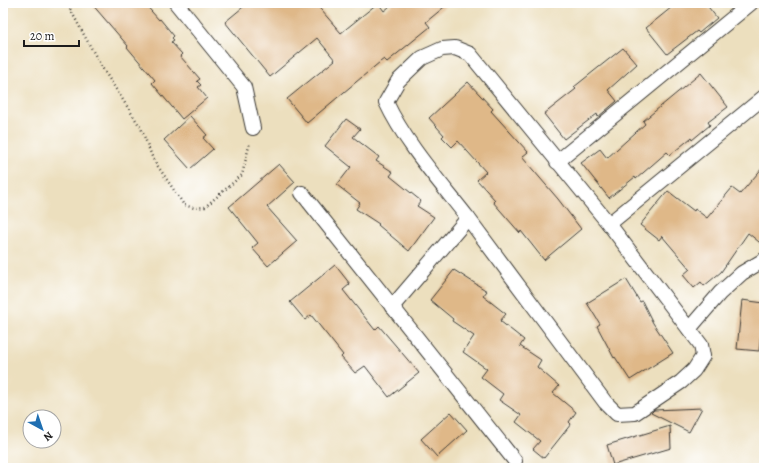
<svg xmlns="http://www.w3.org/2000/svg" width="767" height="471" viewBox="0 0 767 471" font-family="Alegreya,serif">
<rect width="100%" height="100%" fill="#fff"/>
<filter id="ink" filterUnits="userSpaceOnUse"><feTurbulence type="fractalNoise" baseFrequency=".025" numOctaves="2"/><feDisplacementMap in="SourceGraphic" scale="8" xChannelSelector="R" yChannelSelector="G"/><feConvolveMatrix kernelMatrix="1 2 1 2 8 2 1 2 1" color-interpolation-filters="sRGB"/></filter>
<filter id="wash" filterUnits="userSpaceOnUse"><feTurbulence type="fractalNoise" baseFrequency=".012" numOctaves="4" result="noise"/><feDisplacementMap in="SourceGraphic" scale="16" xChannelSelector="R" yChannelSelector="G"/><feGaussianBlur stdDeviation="0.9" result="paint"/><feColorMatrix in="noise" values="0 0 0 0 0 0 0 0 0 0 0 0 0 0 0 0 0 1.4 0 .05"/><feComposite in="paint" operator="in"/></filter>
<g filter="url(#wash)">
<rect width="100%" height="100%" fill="#ecdfbe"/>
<g id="blocks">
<g fill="#dfb888">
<path d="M 91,3 L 144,3 L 159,20 L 160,19 L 174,36 L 172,38 L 174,40 L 171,42 L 182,54 L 180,56 L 200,79 L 197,81 L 201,85 L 198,87 L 207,98 L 182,119 L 152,83 L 155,80 L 127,47 L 128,46 Z"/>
<path d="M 248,3 L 315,3 L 341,33 L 378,3 L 384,11 L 394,3 L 449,3 L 426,22 L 430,27 L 387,62 L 384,59 L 380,62 L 307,123 L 287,99 L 335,60 L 317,38 L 270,77 L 225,22 Z"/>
<path d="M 677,3 L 705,3 L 717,18 L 699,33 L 697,31 L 667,54 L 646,28 Z"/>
<path d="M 623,48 L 637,64 L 608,90 L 617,101 L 598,117 L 597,114 L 564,139 L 544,114 L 576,89 L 574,87 Z"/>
<path d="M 701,73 L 728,107 L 708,122 L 710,125 L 692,140 L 691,138 L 670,155 L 667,152 L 636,179 L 635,177 L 609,198 L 581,163 L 600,149 L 607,158 L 645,124 L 643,121 Z"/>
<path d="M 468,82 L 493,109 L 491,111 L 528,152 L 522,157 L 558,199 L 581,229 L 544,260 L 521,231 L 520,233 L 493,202 L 495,200 L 477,180 L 486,172 L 458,141 L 452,147 L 442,137 L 444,135 L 429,118 Z"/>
<path d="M 190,116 L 207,135 L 203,138 L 213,149 L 190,169 L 164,140 Z"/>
<path d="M 346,119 L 360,129 L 353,137 L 379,157 L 376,161 L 393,172 L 390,176 L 421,201 L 417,206 L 434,217 L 409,251 L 378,225 L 379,224 L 356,209 L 360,203 L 337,185 L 351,167 L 325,146 Z"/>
<path d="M 279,164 L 295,182 L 267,207 L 297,241 L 268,266 L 252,248 L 258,243 L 229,207 Z"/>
<path d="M 764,166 L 764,246 L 748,233 L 721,272 L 704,286 L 701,282 L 694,288 L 683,275 L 690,269 L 662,236 L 659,240 L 640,225 L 668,191 L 694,211 L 695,209 L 707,218 L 732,188 L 740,194 Z"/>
<path d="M 335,265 L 350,284 L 343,290 L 375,330 L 379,326 L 419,373 L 389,397 L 365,366 L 355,373 L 341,357 L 343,355 L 311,315 L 305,320 L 290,302 Z"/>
<path d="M 454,270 L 487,291 L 483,296 L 506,314 L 500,321 L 524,340 L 520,346 L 541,360 L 537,367 L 559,386 L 553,393 L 576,412 L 569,422 L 571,424 L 544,458 L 533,449 L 540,441 L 516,422 L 521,415 L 499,400 L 503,394 L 481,377 L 487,369 L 463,352 L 474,336 L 452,321 L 453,319 L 430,300 Z"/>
<path d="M 626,279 L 640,302 L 642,301 L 653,323 L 673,353 L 630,380 L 615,357 L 614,358 L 597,326 L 600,324 L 587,303 Z"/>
<path d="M 742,300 L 764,303 L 759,351 L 737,349 Z"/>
<path d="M 702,408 L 689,432 L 651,413 L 654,410 Z"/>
<path d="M 451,412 L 467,430 L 437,457 L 421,439 Z"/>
<path d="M 670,426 L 671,448 L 613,465 L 607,445 Z"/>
</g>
</g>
</g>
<g filter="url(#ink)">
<use href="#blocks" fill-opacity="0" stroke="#3b3934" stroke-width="1"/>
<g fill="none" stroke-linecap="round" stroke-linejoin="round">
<defs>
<g id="minor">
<path d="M 176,3 L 244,87 L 253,128"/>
<path d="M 455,48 L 470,54 L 609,224 L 701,345 L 703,356 L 694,370 L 681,382 L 635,413 L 617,414 L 605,402 C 559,341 514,279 468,218 C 440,182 405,143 386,102 L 398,81 L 422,58 L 442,49 Z"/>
<path d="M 557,162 L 751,3"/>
<path d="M 302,193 L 515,461"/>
<path d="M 609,224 L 764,97"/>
<path d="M 392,307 L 468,218"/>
<path d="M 689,329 L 720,293 L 742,273 L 764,260"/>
</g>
</defs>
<use href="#minor" stroke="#3b3934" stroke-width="16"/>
<path stroke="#3b3934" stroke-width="2.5" stroke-dasharray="1 3" stroke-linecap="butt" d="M 65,3 L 70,9 L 101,66 L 141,128 L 153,159 L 184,205 L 194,208 L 205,207 L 242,175 L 250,142"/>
<use href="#minor" stroke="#fff" stroke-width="14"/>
</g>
</g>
<rect width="767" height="471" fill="none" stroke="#fff" stroke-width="16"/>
<g transform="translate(42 429) rotate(140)"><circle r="19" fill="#ffffff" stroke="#a4a4a4"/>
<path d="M0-3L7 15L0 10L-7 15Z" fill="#1f6fb2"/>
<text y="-6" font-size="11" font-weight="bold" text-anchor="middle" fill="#1c1c1c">N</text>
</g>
<path d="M24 40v6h55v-6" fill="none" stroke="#1c1c1c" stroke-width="2"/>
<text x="30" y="40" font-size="12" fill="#1c1c1c" stroke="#ffffff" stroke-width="3" paint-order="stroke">20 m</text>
</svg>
